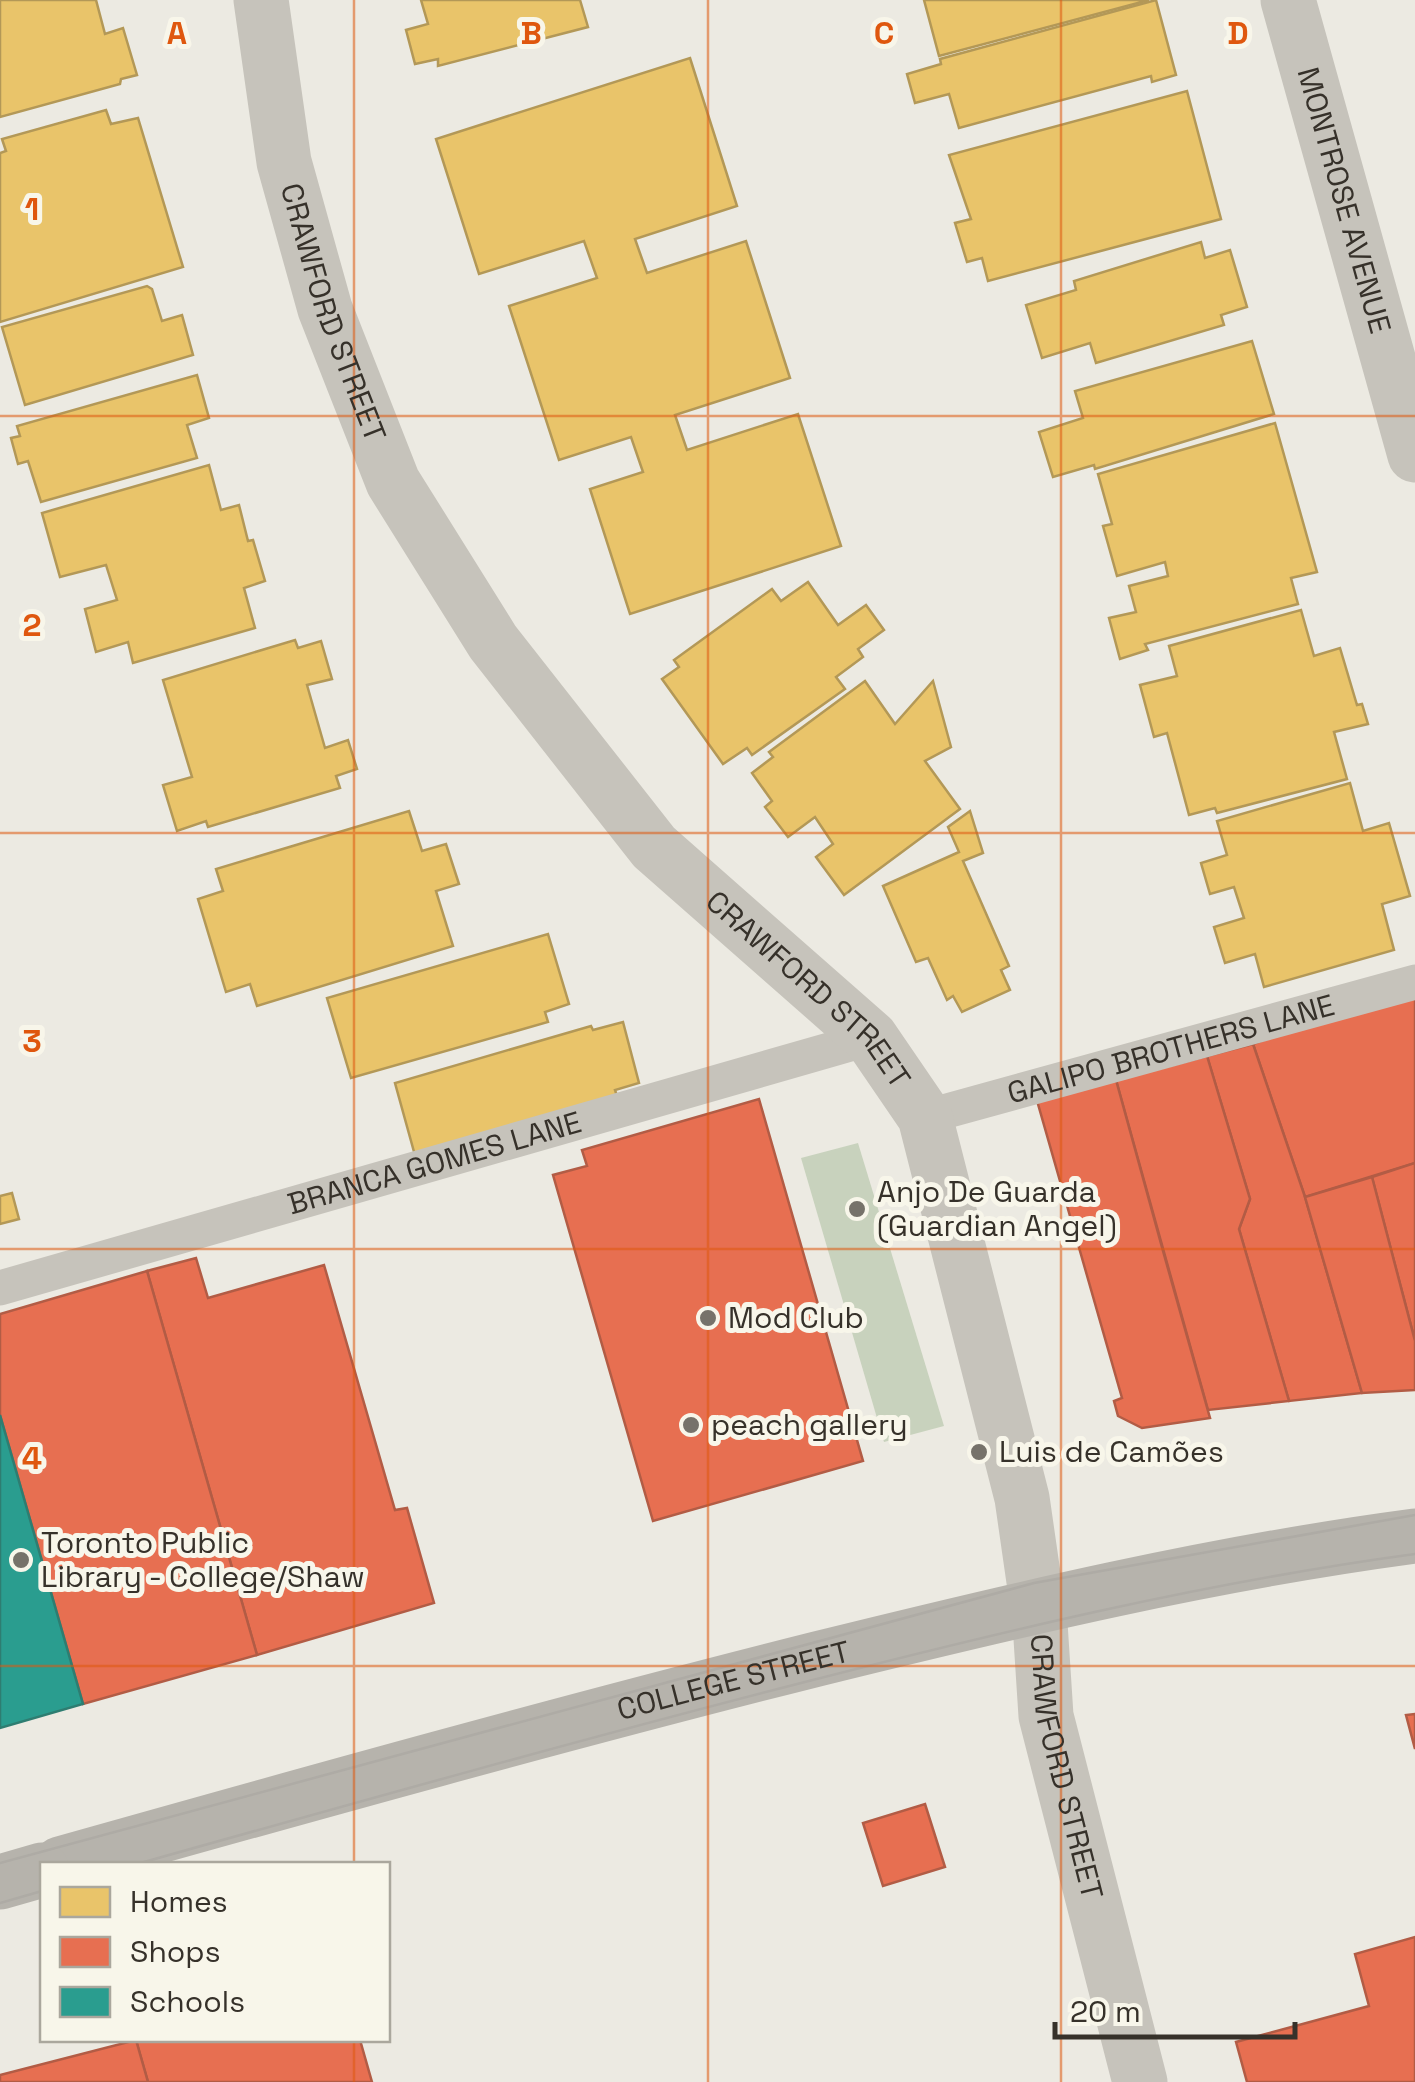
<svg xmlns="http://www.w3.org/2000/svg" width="1415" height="2082" viewBox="0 0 1415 2082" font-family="'Space Grotesk',sans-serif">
<rect width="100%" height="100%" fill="#eceae2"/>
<path fill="#c8d2bd" d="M 858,1143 L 944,1426 L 884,1442 L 801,1158 Z"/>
<g fill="#e9c46a" stroke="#b39857" stroke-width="2.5">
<path d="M 0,0 L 96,0 L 105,34 L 123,28 L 137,75 L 121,79 L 120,84 L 0,117 Z"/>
<path d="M 421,0 L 580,0 L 588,27 L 438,66 L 438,59 L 415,64 L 406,30 L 428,24 Z"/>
<path d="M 924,0 L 1149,0 L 939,56 Z"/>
<path d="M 1156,0 L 1176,75 L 1152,82 L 1151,76 L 959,128 L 949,94 L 915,103 L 907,74 L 941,64 L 940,59 Z"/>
<path d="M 690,58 L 737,206 L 635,239 L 647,273 L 746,241 L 790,378 L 675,415 L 687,450 L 798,414 L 841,546 L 630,614 L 590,489 L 643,472 L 631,437 L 559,460 L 509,306 L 597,278 L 584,241 L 479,274 L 436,139 Z"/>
<path d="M 1187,91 L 1221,219 L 988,281 L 982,258 L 967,262 L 955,223 L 971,219 L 949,155 Z"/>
<path d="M 106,110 L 111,124 L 138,118 L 183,267 L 0,322 L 0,153 L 6,151 L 2,139 Z"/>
<path d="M 1201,242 L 1205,258 L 1230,250 L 1247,307 L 1221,315 L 1224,325 L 1096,363 L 1090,343 L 1042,358 L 1026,305 L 1076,290 L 1074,281 Z"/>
<path d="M 147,286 L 152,289 L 162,321 L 182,315 L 193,355 L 25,405 L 2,327 Z"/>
<path d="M 1252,341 L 1274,414 L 1095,469 L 1094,465 L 1053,477 L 1039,432 L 1083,418 L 1075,391 Z"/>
<path d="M 197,375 L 209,418 L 187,425 L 197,458 L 41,502 L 28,461 L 18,464 L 11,438 L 20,436 L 17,426 Z"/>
<path d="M 1275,423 L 1317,572 L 1291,578 L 1298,604 L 1145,644 L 1148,650 L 1120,659 L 1109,618 L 1136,612 L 1129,586 L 1168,576 L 1165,562 L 1117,576 L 1103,526 L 1112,524 L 1098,474 Z"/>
<path d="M 209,465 L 221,510 L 239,505 L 248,541 L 253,540 L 265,581 L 244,588 L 255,628 L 133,663 L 128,642 L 96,652 L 85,609 L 117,600 L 106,565 L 60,577 L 42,513 Z"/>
<path d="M 808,582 L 838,625 L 866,605 L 884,630 L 858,649 L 863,657 L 836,677 L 845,689 L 752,755 L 747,748 L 723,764 L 662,679 L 679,667 L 674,660 L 772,589 L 781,601 Z"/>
<path d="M 1301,610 L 1314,656 L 1340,648 L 1357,705 L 1362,704 L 1368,724 L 1334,732 L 1347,779 L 1217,813 L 1215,808 L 1189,815 L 1167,733 L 1154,737 L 1140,685 L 1177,676 L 1169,646 Z"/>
<path d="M 295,640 L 298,648 L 321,641 L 332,679 L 307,685 L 325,748 L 348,740 L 357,769 L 336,776 L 340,788 L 208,827 L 206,821 L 177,831 L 163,785 L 192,777 L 163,680 Z"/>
<path d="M 865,681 L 895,724 L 933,681 L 951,747 L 925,761 L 960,809 L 844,895 L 816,857 L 833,844 L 815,817 L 788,837 L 765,807 L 772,801 L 752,773 L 773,757 L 769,752 Z"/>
<path d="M 1350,783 L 1363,831 L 1389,823 L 1410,896 L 1382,904 L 1394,950 L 1264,987 L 1255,954 L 1225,963 L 1214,927 L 1244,918 L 1234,887 L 1210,894 L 1201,863 L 1227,855 L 1217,821 Z"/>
<path d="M 409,811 L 422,851 L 446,844 L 459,884 L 436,891 L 453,946 L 257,1006 L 250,984 L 226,992 L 198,899 L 223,891 L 216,869 Z"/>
<path d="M 970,811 L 983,853 L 963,861 L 1009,966 L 1001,970 L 1010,990 L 962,1012 L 953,996 L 947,1000 L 928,958 L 916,962 L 883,886 L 959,852 L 948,827 Z"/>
<path d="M 548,934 L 569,1004 L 545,1012 L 548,1022 L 351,1078 L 327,998 Z"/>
<path d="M 623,1022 L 639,1083 L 615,1090 L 619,1102 L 416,1159 L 395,1083 L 591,1026 L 593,1030 Z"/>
<path d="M 12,1193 L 19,1219 L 0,1224 L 0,1196 Z"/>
</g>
<g fill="#e76f51" stroke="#b25c45" stroke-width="2.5">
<path d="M 1415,983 L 1415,1163 L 1305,1197 L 1253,1044 Z"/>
<path d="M 1253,1044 L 1305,1197 L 1362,1393 L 1289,1401 L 1239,1229 L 1250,1199 L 1207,1056 Z"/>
<path d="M 1207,1056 L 1250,1199 L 1239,1229 L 1289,1401 L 1208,1410 L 1116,1080 Z"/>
<path d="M 1116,1080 L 1163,1251 L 1210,1418 L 1142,1428 L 1118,1416 L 1114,1401 L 1122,1398 L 1034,1090 Z"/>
<path d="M 759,1099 L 863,1461 L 653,1521 L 553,1175 L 587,1166 L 582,1150 Z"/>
<path d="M 1415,1163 L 1415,1341 L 1372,1177 Z"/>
<path d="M 1372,1177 L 1415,1341 L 1415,1390 L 1362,1393 L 1305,1197 Z"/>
<path d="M 196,1258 L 208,1298 L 324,1265 L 395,1510 L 407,1508 L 434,1603 L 257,1655 L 147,1271 Z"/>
<path d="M 147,1271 L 257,1655 L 83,1704 L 0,1415 L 0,1314 Z"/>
<path d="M 1415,1714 L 1415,1749 L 1406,1715 Z"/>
<path d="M 925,1804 L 945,1867 L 883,1886 L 863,1823 Z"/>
<path d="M 1415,1937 L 1415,2082 L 1247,2082 L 1236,2042 L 1369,2006 L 1355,1954 Z"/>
<path d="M 136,2040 L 360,2040 L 372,2082 L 148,2082 Z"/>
<path d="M 136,2040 L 148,2082 L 0,2082 L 0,2075 Z"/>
</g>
<path fill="#2a9d8f" stroke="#2e7d71" stroke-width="2.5" d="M 0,1415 L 83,1704 L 0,1728 Z"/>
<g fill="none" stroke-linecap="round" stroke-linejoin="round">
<g stroke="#c6c3bb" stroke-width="35">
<path id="s1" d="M 925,1117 L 1415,982"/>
<path id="s2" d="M 0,1288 L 871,1038"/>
</g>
<g stroke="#c6c3bb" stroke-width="55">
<path id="s3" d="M 261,0 L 284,162 L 325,309 L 393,482 L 493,642 L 654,847 L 871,1038 L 925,1117 L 1022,1498 L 1040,1623 L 1046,1716 L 1140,2082"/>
<path id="s4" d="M 1288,0 L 1415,455"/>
</g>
<g stroke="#b6b3ac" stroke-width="55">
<path id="s5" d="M 60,1864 C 312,1793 563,1723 817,1659 C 1015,1610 1212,1563 1415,1536"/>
<path d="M 0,1882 L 42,1870"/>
</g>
<g stroke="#aeaba5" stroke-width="2.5">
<path d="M 0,1863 L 1034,1583 L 1415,1515"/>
<path d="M 137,1864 C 358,1802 579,1740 801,1683 C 1004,1631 1207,1582 1415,1554"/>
<path d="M 0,1903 L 42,1891"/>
</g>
</g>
<path fill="none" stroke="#df570e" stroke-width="2.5" stroke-opacity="0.55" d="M 354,0 L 354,1864M 708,0 L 708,2082M 1061,0 L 1061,2082M 0,416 L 1415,416M 0,833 L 1415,833M 0,1249 L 1415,1249M 0,1666 L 1415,1666M 354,2040 L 354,2082"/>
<g fill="#76726a" stroke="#f8f6ea" stroke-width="4">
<circle cx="857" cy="1209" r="10"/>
<circle cx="708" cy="1318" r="10"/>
<circle cx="691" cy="1425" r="10"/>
<circle cx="979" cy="1452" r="10"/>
<circle cx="21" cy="1560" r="10"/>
</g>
<g text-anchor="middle" stroke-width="10" stroke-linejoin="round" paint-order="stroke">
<g font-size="30" fill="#36312a" stroke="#f8f6ea">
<text dy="10" stroke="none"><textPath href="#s4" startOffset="208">MONTROSE AVENUE</textPath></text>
<text dy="10" stroke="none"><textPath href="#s3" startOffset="322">CRAWFORD STREET</textPath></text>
<text dy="10" stroke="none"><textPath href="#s3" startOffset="1162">CRAWFORD STREET</textPath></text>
<text dy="10" stroke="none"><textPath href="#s1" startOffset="255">GALIPO BROTHERS LANE</textPath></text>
<text dy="10" stroke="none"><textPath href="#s2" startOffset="452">BRANCA GOMES LANE</textPath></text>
<text dy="10" stroke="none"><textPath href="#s5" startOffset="698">COLLEGE STREET</textPath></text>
<text dy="10" stroke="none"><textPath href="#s3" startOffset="2002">CRAWFORD STREET</textPath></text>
</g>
<g font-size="30" fill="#36312a" stroke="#f8f6ea" text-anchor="start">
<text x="877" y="1202">Anjo De Guarda<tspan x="877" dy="34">(Guardian Angel)</tspan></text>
<text x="728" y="1328">Mod Club</text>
<text x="711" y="1435">peach gallery</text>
<text x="999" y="1462">Luis de Camões</text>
<text x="41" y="1553">Toronto Public<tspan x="41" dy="34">Library - College/Shaw</tspan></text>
</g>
</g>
<g font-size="32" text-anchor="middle" font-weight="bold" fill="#df570e" stroke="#f8f6ea" stroke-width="10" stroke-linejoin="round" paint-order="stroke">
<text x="177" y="44">A</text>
<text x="531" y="44">B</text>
<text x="884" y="44">C</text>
<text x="1238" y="44">D</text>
<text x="32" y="220">1</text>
<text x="32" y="636">2</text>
<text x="32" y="1052">3</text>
<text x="32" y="1469">4</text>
</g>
<rect x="40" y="1862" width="350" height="180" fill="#f8f6ea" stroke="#aaa79d" stroke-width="2.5"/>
<rect x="60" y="1887" width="50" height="30" fill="#e9c46a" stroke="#aaa79d" stroke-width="2.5"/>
<text x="130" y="1912" font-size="30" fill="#36312a">Homes</text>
<rect x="60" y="1937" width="50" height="30" fill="#e76f51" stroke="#aaa79d" stroke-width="2.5"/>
<text x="130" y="1962" font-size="30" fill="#36312a">Shops</text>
<rect x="60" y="1987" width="50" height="30" fill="#2a9d8f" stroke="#aaa79d" stroke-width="2.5"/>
<text x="130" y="2012" font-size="30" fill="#36312a">Schools</text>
<path d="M1055 2022v15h240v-15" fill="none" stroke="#36312a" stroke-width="5"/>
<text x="1070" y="2022" font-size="30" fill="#36312a" stroke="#f8f6ea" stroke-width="8" paint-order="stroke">20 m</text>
</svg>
